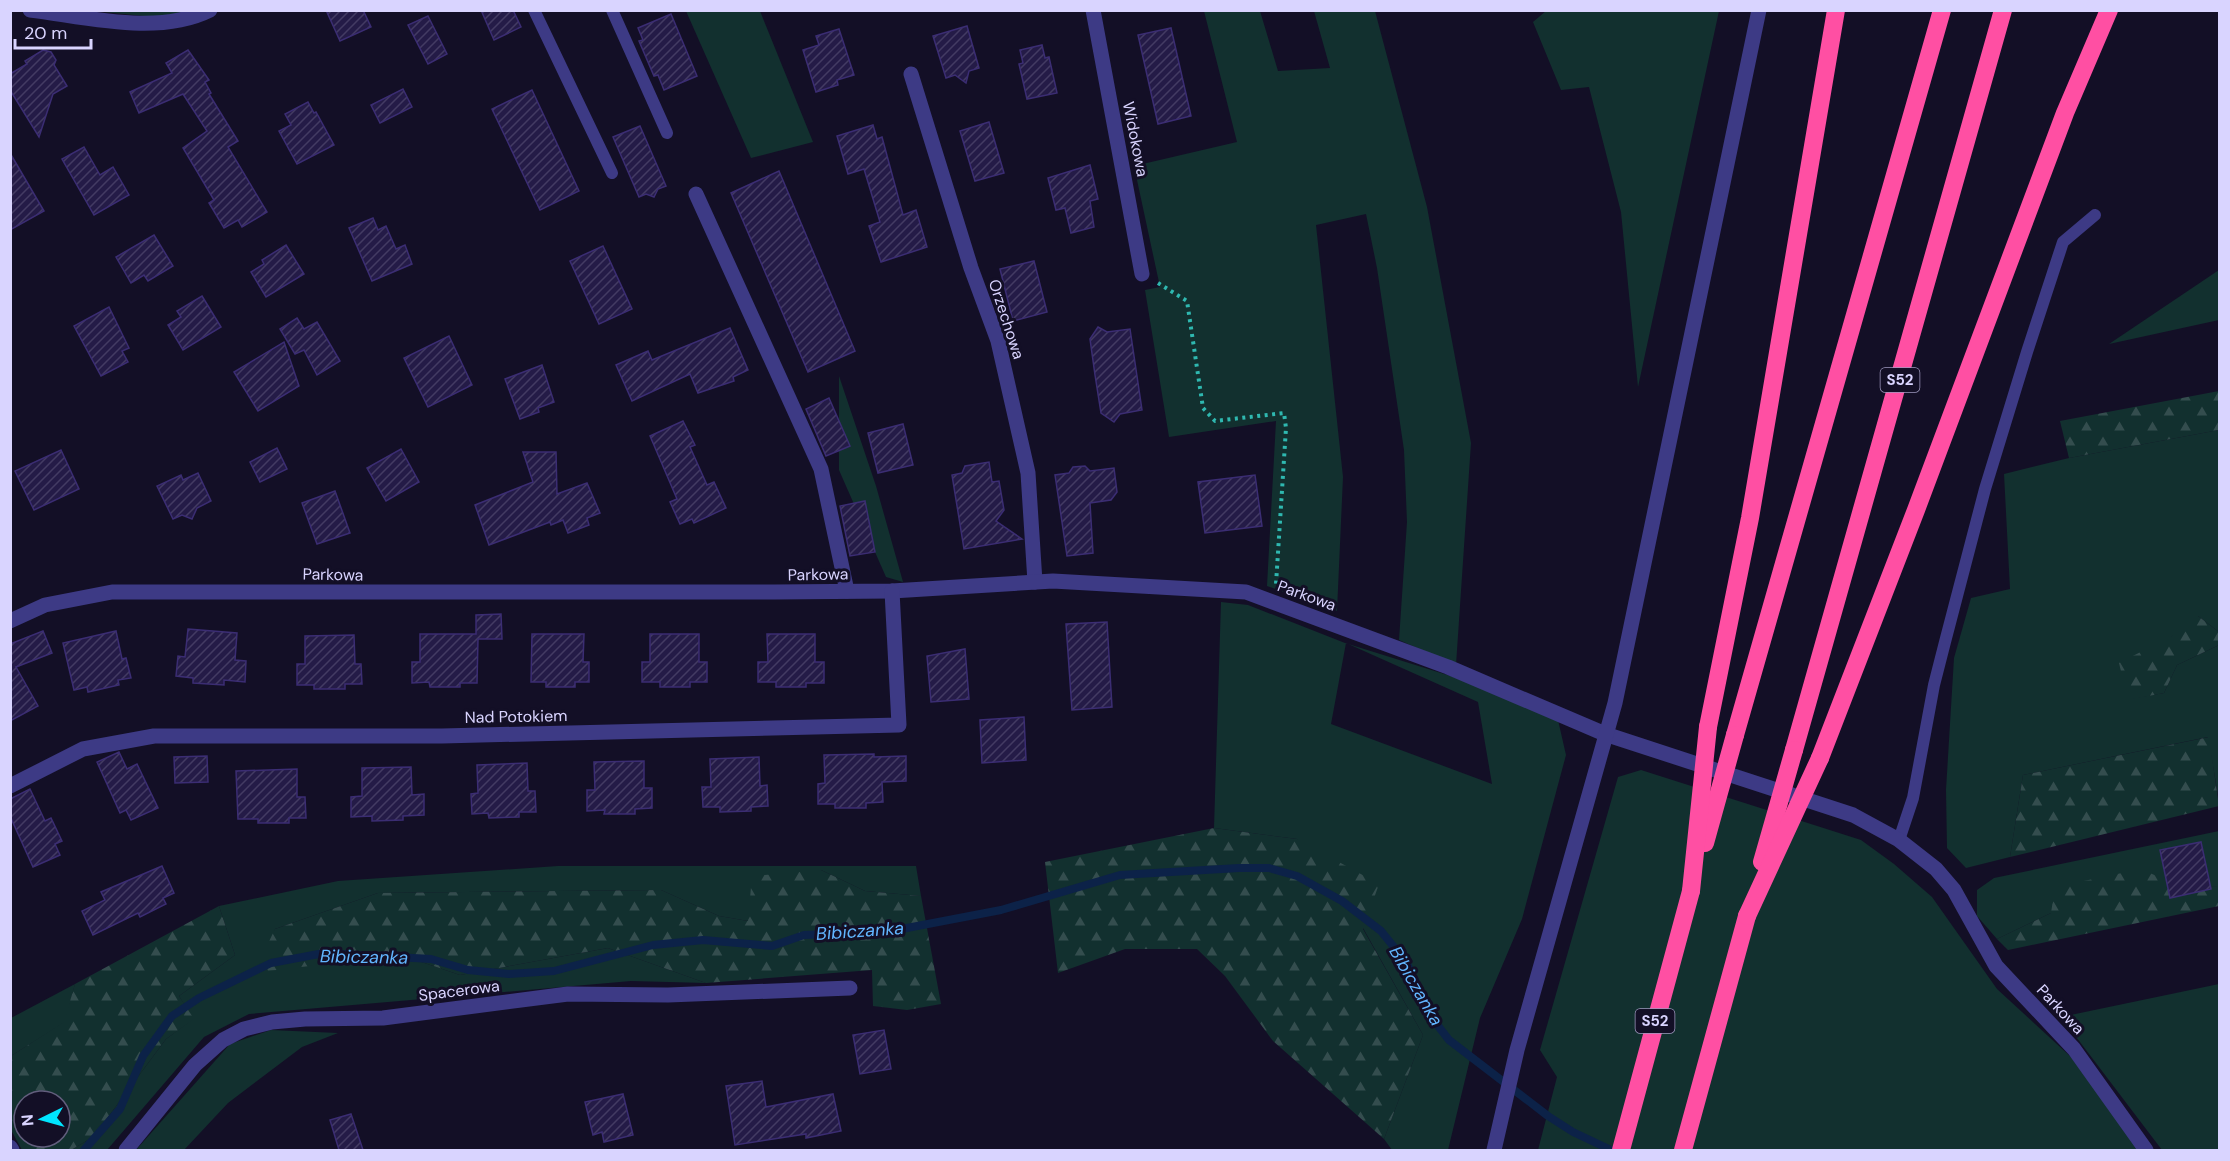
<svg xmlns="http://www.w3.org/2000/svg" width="2230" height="1161" viewBox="0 0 2230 1161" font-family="'DM Sans',sans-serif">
<defs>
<pattern id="forest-firs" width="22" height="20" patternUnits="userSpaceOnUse" patternTransform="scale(1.5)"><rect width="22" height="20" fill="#12302f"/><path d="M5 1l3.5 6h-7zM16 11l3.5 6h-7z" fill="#344d4e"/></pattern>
<pattern id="building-hatch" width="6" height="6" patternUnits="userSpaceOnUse" patternTransform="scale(1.5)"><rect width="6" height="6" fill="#241b47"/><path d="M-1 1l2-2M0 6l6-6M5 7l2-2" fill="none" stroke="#433b63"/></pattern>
</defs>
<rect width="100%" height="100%" fill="#130f26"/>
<g fill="#12302f" fill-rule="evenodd">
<path d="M 1608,10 L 1719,11 L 1638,387 L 1621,212 L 1589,87 L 1561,90 L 1533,22 L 1546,11 Z"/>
<path d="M 686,11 L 760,11 L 813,142 L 751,158 Z"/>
<path d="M 1204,11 L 1260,11 L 1278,71 L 1330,68 L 1314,11 L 1375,11 L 1427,207 L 1471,443 L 1456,665 L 1399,640 L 1407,522 L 1404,450 L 1377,268 L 1366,214 L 1316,225 L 1343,477 L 1337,611 L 1267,586 L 1276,421 L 1169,437 L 1145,290 L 1160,287 L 1134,166 L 1237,142 Z"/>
<path d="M 2219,270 L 2219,320 L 2109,344 Z"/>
<path d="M 839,376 L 876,486 L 903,582 L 886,577 L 839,470 Z"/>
<path d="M 2219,430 L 2219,632 L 2198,616 L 2172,636 L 2129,699 L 2164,693 L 2177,665 L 2219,645 L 2219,801 L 2208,737 L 2023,775 L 2010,857 L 1966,868 L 1947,848 L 1946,790 L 1954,658 L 1971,598 L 2010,589 L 2004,474 L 2069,458 Z"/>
<path d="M 1221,602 L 1248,605 L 1345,643 L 1473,683 L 1558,720 L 1566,755 L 1522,919 L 1480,1018 L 1448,1150 L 1392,1150 L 1384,1139 L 1423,1035 L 1363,928 L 1297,839 L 1214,828 ZM 1346,643 L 1478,702 L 1492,784 L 1331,724 Z"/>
<path d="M 1641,770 L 1861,840 L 1894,864 L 1932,897 L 1997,989 L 2071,1057 L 2139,1150 L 1538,1150 L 1557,1077 L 1540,1050 L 1618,777 Z"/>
<path d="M 2219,831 L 2219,886 L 2181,887 L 2051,913 L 1997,939 L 1977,916 L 1977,890 L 1994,878 Z"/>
<path d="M 558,866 L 916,866 L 921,896 L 865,891 L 821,870 L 748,921 L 719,916 L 661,890 L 378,893 L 275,929 L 268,970 L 401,955 L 460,975 L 608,948 L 706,983 L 631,981 L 249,1014 L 204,1037 L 107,1150 L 71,1150 L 93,1137 L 166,1039 L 193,1019 L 179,996 L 235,955 L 219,906 L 338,881 Z"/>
<path d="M 75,984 L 65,1022 L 11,1056 L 11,1018 Z"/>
<path d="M 2219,984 L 2219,1150 L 2162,1150 L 2061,1017 Z"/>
<path d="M 271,1030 L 338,1033 L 302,1047 L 228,1103 L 184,1150 L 136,1150 L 230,1044 Z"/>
</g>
<g fill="url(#forest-firs)" fill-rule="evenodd">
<path d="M 94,11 L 194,11 L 154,17 Z"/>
<path d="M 2219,391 L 2219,430 L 2069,458 L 2060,421 Z"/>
<path d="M 2180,616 L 2198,616 L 2219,632 L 2219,645 L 2177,665 L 2164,693 L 2128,700 L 2119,663 L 2172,636 Z"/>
<path d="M 2209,737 L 2219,806 L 2010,857 L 2023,775 Z"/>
<path d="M 1214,828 L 1297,839 L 1379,884 L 1363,929 L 1423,1035 L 1384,1139 L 1273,1041 L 1225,976 L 1197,949 L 1125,949 L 1058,973 L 1045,862 Z"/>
<path d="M 2141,869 L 2181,887 L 2219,886 L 2219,906 L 2008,950 L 1997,939 L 2051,913 L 2055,887 Z"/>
<path d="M 821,870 L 865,891 L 921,896 L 941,1004 L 907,1010 L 873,1006 L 872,970 L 706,983 L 608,948 L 460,975 L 401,955 L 268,971 L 263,954 L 275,929 L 378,893 L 661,890 L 719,916 L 748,921 L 752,876 Z"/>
<path d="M 219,906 L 235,955 L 179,996 L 194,1019 L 166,1039 L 93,1137 L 71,1150 L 22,1150 L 11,1130 L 11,1056 L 64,1022 L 75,984 ZM 24,1101 L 60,1101 L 60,1137 L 24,1137 Z"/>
</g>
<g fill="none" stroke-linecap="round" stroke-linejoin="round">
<path stroke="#0c2248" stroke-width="8" d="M 84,1150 L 120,1109 L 143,1056 L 172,1016 L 199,998 L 271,963 L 324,953 L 431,959 L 468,970 L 509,974 L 554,971 L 653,945 L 703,940 L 772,946 L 804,935 L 886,932 L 1001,910 L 1120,875 L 1239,868 L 1269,868 L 1297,876 L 1342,901 L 1381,931 L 1406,962 L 1435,1022 L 1449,1040 L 1548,1116 L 1573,1132 L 1611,1150"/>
</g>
<g fill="url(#building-hatch)" stroke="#3b2d73" stroke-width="1.5">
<path d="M 326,10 L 363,10 L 371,27 L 340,41 Z"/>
<path d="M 481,10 L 513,10 L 521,27 L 494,40 Z"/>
<path d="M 671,14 L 697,76 L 664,90 L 658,75 L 654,76 L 639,41 L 643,40 L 638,28 Z"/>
<path d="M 428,16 L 447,54 L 428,64 L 408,25 Z"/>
<path d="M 967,26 L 979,68 L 969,71 L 966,83 L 955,75 L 946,78 L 933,36 Z"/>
<path d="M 1171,28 L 1191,116 L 1158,124 L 1138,35 Z"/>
<path d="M 839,29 L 854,75 L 837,80 L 838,85 L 816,92 L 803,50 L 819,45 L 816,36 Z"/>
<path d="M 1042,45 L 1045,58 L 1049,57 L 1057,93 L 1027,99 L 1019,64 L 1023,63 L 1020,50 Z"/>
<path d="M 43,50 L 51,52 L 56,60 L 54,65 L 67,86 L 53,94 L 39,137 L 10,90 L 10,74 L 27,64 L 25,61 Z"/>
<path d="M 188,50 L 209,80 L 205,82 L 211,93 L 209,94 L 238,141 L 228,147 L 267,212 L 242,227 L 238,220 L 224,228 L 209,203 L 214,200 L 183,148 L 207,131 L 183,94 L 139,113 L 130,92 L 172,73 L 166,63 Z"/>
<path d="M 403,89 L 412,107 L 380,123 L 371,105 Z"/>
<path d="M 532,90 L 579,191 L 540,210 L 492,109 Z"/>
<path d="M 308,102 L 314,113 L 316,112 L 334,145 L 297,164 L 279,131 L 291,125 L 285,114 Z"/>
<path d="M 989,122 L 1004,173 L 975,181 L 960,131 Z"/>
<path d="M 873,125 L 877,139 L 882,137 L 903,215 L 916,210 L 927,247 L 881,262 L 869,226 L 880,222 L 864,169 L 848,174 L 837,136 Z"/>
<path d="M 640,126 L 666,186 L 658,189 L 654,197 L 646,194 L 639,197 L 613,137 Z"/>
<path d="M 84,147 L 100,175 L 113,167 L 129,195 L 94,215 L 62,159 Z"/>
<path d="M 10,153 L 44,211 L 10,230 Z"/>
<path d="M 1090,165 L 1098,199 L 1090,201 L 1094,227 L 1071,233 L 1065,208 L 1056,210 L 1048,178 Z"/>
<path d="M 779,171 L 855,351 L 808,372 L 731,193 Z"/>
<path d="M 373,218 L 378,230 L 386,226 L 396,249 L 405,245 L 412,264 L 372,281 L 349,228 Z"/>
<path d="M 154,235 L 173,266 L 148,281 L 144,275 L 131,283 L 116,257 Z"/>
<path d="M 286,245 L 304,274 L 266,297 L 251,272 L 264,264 L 262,260 Z"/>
<path d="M 603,246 L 632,309 L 599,324 L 570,261 Z"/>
<path d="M 1034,261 L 1047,312 L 1013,321 L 1000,269 Z"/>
<path d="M 202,296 L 221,327 L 183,350 L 168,325 L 181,317 L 177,311 Z"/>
<path d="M 109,307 L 129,348 L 122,351 L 128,362 L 101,376 L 74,326 Z"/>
<path d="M 297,318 L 304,329 L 317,322 L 340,361 L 317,375 L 304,350 L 295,354 L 280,329 Z"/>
<path d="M 1098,327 L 1107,332 L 1130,329 L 1142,410 L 1120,414 L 1114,422 L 1101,413 L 1095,375 L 1090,339 Z"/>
<path d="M 730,328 L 748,370 L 733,377 L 734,381 L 698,393 L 690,374 L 632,401 L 616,365 L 648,351 L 652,360 Z"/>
<path d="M 449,336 L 472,385 L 428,407 L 404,358 Z"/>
<path d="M 284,342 L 299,386 L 258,411 L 234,372 Z"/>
<path d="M 542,365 L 554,402 L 538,408 L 539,412 L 520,419 L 505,379 Z"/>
<path d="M 829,398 L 850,446 L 826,456 L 806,409 Z"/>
<path d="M 683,421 L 695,445 L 690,447 L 707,485 L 714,482 L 726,508 L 694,523 L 692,519 L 680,524 L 670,502 L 677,499 L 650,436 Z"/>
<path d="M 903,424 L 913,465 L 878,473 L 868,433 Z"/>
<path d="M 277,448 L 287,469 L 260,482 L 250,462 Z"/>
<path d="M 401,449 L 419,482 L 386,501 L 367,468 Z"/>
<path d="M 61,450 L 79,489 L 34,510 L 15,471 Z"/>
<path d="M 523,452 L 556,452 L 557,494 L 587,483 L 600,513 L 587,518 L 589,525 L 568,533 L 563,520 L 551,525 L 550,522 L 489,545 L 475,505 L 533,482 Z"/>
<path d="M 989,462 L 992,482 L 999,481 L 1004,510 L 996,521 L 1022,539 L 964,549 L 952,475 L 962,473 L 965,466 Z"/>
<path d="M 1085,466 L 1090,471 L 1114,468 L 1117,492 L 1111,500 L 1090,503 L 1093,553 L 1067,556 L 1055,475 L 1069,473 L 1073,467 Z"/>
<path d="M 198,473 L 211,501 L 197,508 L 192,519 L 182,515 L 173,519 L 157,486 L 181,475 L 183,480 Z"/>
<path d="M 1255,475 L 1262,526 L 1205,533 L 1198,482 Z"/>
<path d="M 335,491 L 350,533 L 317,544 L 302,503 Z"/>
<path d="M 865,501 L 875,552 L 850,556 L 840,506 Z"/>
<path d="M 501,614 L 502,639 L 478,639 L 477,683 L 460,683 L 460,687 L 430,687 L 429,682 L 412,683 L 412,662 L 420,662 L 420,634 L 476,634 L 476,615 Z"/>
<path d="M 1107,622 L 1112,707 L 1072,710 L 1066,624 Z"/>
<path d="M 188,629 L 237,633 L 235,660 L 246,661 L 245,682 L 224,680 L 224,685 L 193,683 L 193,678 L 176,676 L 178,656 L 185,657 Z"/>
<path d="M 43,631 L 52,653 L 16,667 L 38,706 L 10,721 L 10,644 Z"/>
<path d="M 116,631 L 122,659 L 126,658 L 131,678 L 118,680 L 119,685 L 88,692 L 87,687 L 74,690 L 63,643 Z"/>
<path d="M 532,634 L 584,634 L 583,662 L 589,662 L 589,682 L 575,682 L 575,687 L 546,687 L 546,682 L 531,682 Z"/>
<path d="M 650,634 L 699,634 L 699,662 L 707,662 L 707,682 L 690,682 L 690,687 L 660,687 L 660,682 L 642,682 L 642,662 L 650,662 Z"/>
<path d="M 767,634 L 815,634 L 815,662 L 824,662 L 824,683 L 806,683 L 806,687 L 776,687 L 776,682 L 758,682 L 758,662 L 768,662 Z"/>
<path d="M 354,635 L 355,664 L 361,664 L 362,684 L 345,684 L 345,689 L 314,689 L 314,685 L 297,685 L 297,664 L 305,664 L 305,636 Z"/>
<path d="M 965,649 L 969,699 L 931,702 L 927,656 Z"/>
<path d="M 1024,717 L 1026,760 L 982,763 L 980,720 Z"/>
<path d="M 119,752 L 127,769 L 137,764 L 158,808 L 131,820 L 126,810 L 120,813 L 97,762 Z"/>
<path d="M 874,754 L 874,757 L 906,756 L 906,781 L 882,782 L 883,802 L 866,803 L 866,808 L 835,808 L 835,804 L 818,804 L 818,784 L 825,783 L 824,755 Z"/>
<path d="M 207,756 L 208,782 L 175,783 L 174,757 Z"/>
<path d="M 759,757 L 760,786 L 767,785 L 768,806 L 751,807 L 751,811 L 720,812 L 720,807 L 703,807 L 702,787 L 711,787 L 710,759 Z"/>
<path d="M 644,761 L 644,788 L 652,788 L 652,808 L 635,809 L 635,814 L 604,814 L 605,810 L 587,811 L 587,790 L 595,790 L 594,762 Z"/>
<path d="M 527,763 L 528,791 L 535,791 L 536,812 L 519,812 L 519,817 L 489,818 L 488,813 L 472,814 L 471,794 L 478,793 L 477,765 Z"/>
<path d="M 411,767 L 412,795 L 424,794 L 424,815 L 403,816 L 403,820 L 372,821 L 372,816 L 351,817 L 351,797 L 362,796 L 362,768 Z"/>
<path d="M 297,769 L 297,797 L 305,797 L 306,818 L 289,818 L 289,823 L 258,823 L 258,819 L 238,819 L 236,771 Z"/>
<path d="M 30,789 L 45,821 L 51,818 L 62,841 L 55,844 L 60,855 L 33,867 L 10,816 L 10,799 Z"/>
<path d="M 2201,842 L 2211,889 L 2170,898 L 2160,850 Z"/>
<path d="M 162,866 L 174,893 L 163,898 L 166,904 L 140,917 L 138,913 L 93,935 L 82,911 L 105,900 L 101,892 Z"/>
<path d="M 884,1030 L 891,1069 L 860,1074 L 853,1035 Z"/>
<path d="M 762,1081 L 766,1107 L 833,1094 L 841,1131 L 806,1138 L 806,1134 L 735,1145 L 726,1086 Z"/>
<path d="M 623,1094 L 633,1135 L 604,1142 L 602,1132 L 593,1135 L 585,1102 Z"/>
<path d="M 351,1114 L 363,1150 L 339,1150 L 330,1120 Z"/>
</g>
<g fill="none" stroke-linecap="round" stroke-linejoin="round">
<path stroke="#2fb8b0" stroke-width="4" stroke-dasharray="3 4.5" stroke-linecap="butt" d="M 1158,283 L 1187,301 L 1203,408 L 1215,421 L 1284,413 L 1286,428 L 1276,584"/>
<g stroke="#3d3a85" stroke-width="12">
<path d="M 534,10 L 612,173"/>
<path d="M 612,10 L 667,133"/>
<path d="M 1899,840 L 1913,798 L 1934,685 L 1945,642 L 1985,489 L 2027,352 L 2063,242 L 2095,215"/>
</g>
<g stroke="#3d3a85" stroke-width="15">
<path d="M 30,10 C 87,17 158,36 210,10"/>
<path d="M 1093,10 L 1142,274"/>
<path d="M 911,74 L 971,268 L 998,341 L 1028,473 L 1035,582"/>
<path d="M 696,194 L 821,469 L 847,591"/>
<path d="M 10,621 L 45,605 L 112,592 L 775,592 L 892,591 L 1053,581 L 1246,592 L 1448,667 L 1605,734 L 1853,815 L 1899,840 L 1936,869 L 1954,890 L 1996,966 L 2074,1049 L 2146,1150"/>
<path d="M 10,786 L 83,749 L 154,736 L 442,736 L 899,725 L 892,591"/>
<path d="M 10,1147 L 12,1150"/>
<path d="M 126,1150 L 195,1065 L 223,1040 L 244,1029 L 272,1022 L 305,1019 L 383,1018 L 568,994 L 668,995 L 850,988"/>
<path d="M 1494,1150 L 1517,1050 L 1615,703 L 1759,10"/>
</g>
<g stroke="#ff4fa3" stroke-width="18">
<path d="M 1708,727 L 1750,518 L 1836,10"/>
<path d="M 1735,735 L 1942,10"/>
<path d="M 1794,750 L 2003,10"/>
<path d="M 1820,758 L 1916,510 L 2065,113 L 2109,10"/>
<path d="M 1621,1150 L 1691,891"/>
<path d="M 1683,1150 L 1747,916"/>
</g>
<g stroke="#ff4fa3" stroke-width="18">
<path d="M 1705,843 L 1735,735"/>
<path d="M 1762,862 L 1794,750"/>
<path d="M 1691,891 L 1708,727"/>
<path d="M 1747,916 L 1820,758"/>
</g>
</g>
<g text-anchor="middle" stroke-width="6" stroke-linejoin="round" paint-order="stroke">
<g fill="#130f26" stroke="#9e99be" stroke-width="1.5">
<rect x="1880.5" y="368" width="39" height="24" rx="4.5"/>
<rect x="1635.5" y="1009" width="39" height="24" rx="4.5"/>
</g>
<g font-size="15" font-weight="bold" fill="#d9d4ff">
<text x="1900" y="385">S52</text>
<text x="1655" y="1026">S52</text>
</g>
<g font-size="16" fill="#d9d4ff" stroke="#130f26">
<text transform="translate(1136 139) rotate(79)" y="6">Widokowa</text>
<text transform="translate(1007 319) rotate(72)" y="6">Orzechowa</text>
<text transform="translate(333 574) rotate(1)" y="6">Parkowa</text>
<text transform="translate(818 574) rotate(-1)" y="6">Parkowa</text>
<text transform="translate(1307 595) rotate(20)" y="6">Parkowa</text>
<text transform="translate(516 716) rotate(-1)" y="6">Nad Potokiem</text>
<text transform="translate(459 990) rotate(-7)" y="6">Spacerowa</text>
<text transform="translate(2061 1009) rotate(47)" y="6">Parkowa</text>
</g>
<g font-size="18" font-style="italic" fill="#62b6ff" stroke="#130f26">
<text transform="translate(860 931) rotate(-4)" y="6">Bibiczanka</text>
<text transform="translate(364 957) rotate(1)" y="6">Bibiczanka</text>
<text transform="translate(1416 986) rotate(60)" y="6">Bibiczanka</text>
</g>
</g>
<rect width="2230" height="1161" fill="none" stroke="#d9d4ff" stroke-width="24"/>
<g transform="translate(42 1119) rotate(265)"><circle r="28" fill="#130f26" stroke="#625e7d" stroke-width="1.5"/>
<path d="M0-4.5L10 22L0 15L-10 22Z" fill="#00e5ff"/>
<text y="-9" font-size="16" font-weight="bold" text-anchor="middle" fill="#d9d4ff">N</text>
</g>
<path d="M15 39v9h76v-9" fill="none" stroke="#d9d4ff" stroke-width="3"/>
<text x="24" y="39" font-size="18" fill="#d9d4ff" stroke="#130f26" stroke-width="4.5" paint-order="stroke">20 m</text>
</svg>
